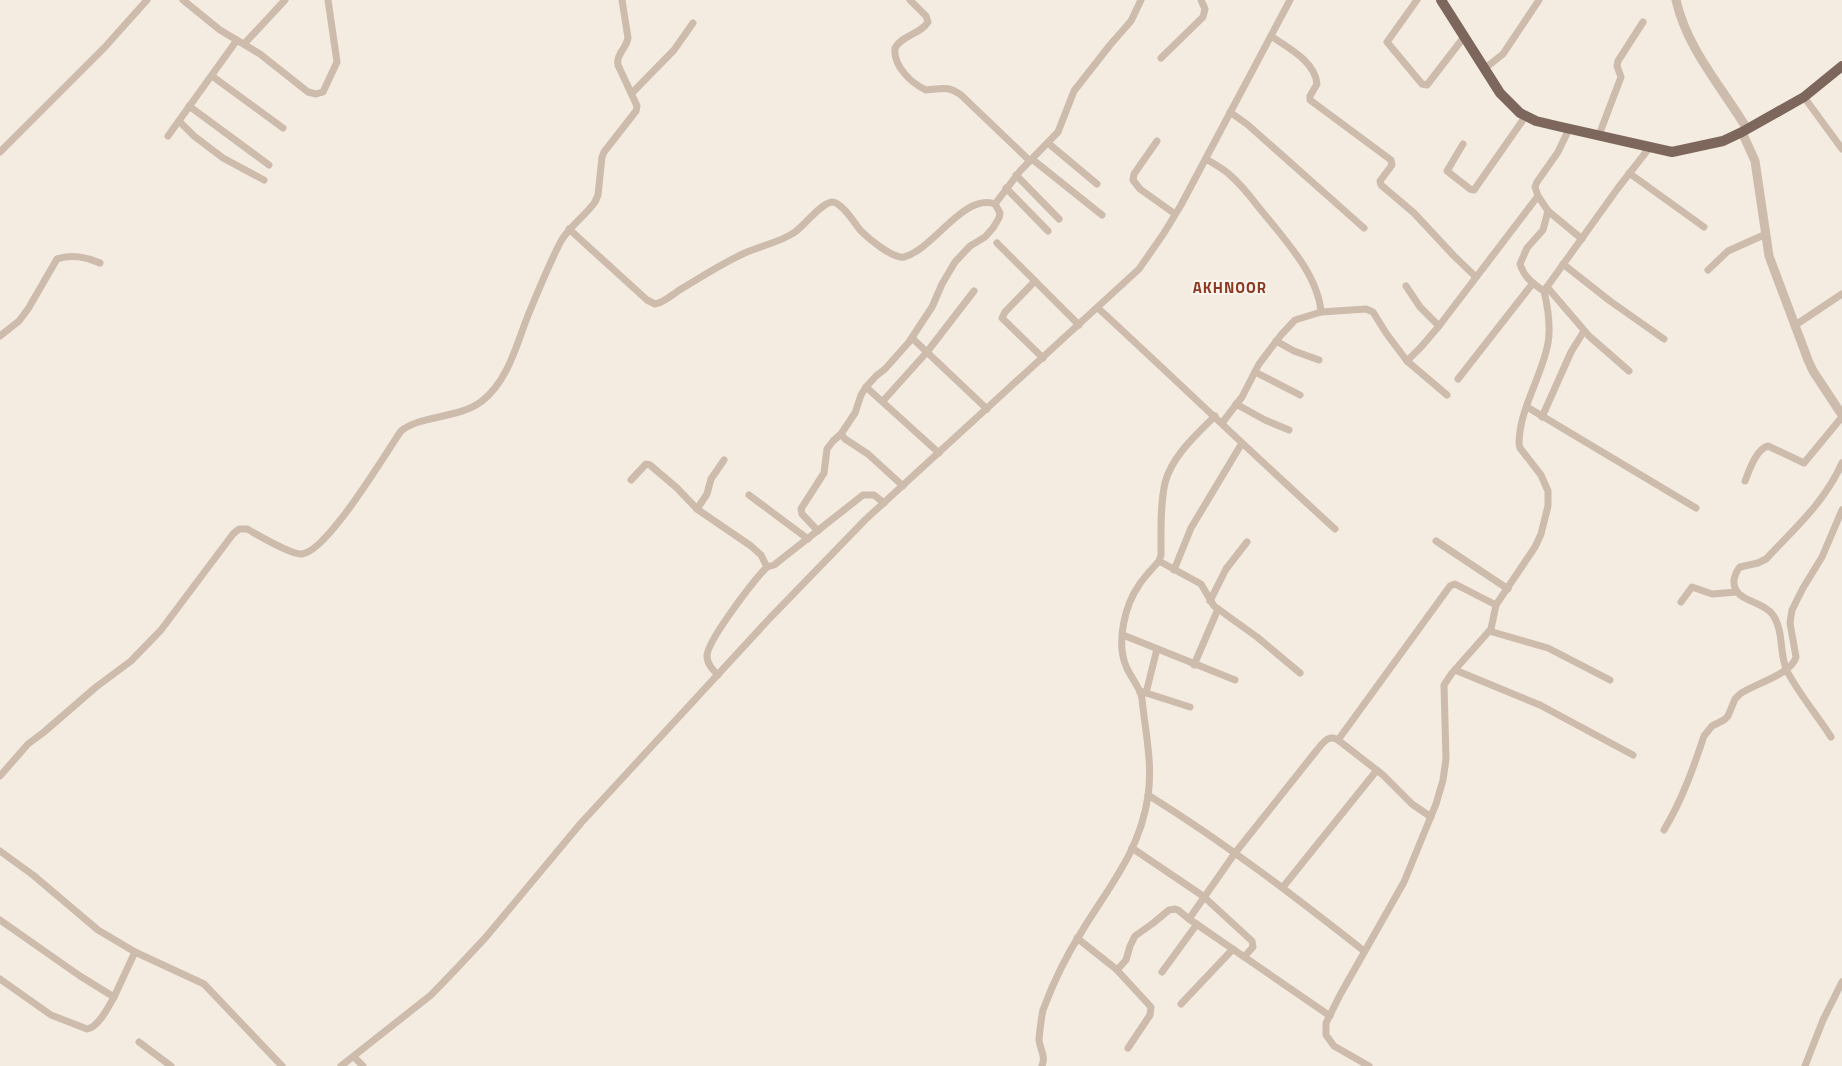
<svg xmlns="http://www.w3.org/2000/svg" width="1842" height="1066" viewBox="0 0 1842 1066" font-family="'Titillium Web',sans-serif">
<rect width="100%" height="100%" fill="#f4ebe1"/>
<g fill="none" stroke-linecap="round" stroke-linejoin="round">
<g stroke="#cdbbac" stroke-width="7">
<path d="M 183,0 L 220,30 L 260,54 L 308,92 L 316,94 L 323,92 L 337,62 L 328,0"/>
<path d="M 910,0 L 926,16 L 928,22 C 921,34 902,35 895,48 C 893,66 911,83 926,90 C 942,89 947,85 961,95 L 1030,161"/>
<path d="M 1417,0 L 1387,42 L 1422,84 L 1427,85 L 1464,37"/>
<path d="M 1271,36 C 1288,48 1315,61 1317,84 L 1310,96 L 1310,100 L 1391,160 L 1392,165 L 1380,181 L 1381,185 L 1414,213 L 1454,256 L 1476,277"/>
<path d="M 244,44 L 285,0"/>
<path d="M 1161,58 L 1203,17 L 1205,9 L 1201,0"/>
<path d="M 1484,69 L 1503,54 L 1539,0"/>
<path d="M 212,76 L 283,128"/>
<path d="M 632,93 L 674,50 L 693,23"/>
<path d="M 1804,97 L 1842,149"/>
<path d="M 189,106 L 269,165"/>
<path d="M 1230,112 L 1248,125 L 1364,228"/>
<path d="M 179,121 L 194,136 L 223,158 L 264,180"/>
<path d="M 1599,135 L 1621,77 L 1617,66 L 1618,61 L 1643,22"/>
<path d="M 168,136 L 237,40"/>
<path d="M 1157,141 L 1134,174 L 1133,180 L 1140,189 L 1175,214"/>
<path d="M 1048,143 L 1097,184"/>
<path d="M 1463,144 L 1447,171 L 1470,189 L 1474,190 L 1525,117"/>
<path d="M 0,152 L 105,47 L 147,0"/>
<path d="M 1032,159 L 1102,215"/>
<path d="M 1206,159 C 1214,164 1224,169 1231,176 C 1244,187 1254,202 1265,215 C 1287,242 1318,276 1321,312"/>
<path d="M 1629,173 L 1704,227"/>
<path d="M 1016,175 L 1059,219"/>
<path d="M 1006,188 L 1048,231"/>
<path d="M 1538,196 L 1548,211 L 1582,239"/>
<path d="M 995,204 L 1020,171 L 1058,132 L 1074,91 L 1110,45 L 1131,21 L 1141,0"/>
<path d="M 1548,211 L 1543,230 L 1527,248 L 1520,264 C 1524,277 1533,284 1544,291 L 1618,188 L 1650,147"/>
<path d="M 569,229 L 647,300 L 655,304 C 665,302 673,294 681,289 C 703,276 724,262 747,252 C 763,245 781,242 795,232 C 804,226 821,203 832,202 C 842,202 855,224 861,231 C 869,239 893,259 904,257 C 934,249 963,193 995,204 L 1000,213 L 999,218 L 993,228 L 985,237 L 970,246 L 955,262 L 942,284 L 932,307 L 909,342 L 885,369 L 876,376 L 866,387 L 861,395 L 855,413 L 841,434 L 845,439 L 868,454 L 903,486"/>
<path d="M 997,243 L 1079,325"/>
<path d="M 1563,264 L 1610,301 L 1664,339"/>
<path d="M 1708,270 L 1728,251 L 1766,234"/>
<path d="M 1035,281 L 1005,312 L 1002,318 L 1043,358"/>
<path d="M 1406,286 L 1420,307 L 1439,326"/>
<path d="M 1547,287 L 1589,336 L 1629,371"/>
<path d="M 1098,308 C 1177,381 1255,456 1335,529"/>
<path d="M 1794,326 L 1842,294"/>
<path d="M 0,336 L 19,321 L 28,309 L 57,259 C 70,254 87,257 100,263"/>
<path d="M 912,338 L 987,409"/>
<path d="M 1276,341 L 1294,351 L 1319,360"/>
<path d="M 1407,361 L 1421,347 L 1439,326 L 1538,196 L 1535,187 L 1537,182 L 1558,152 L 1569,129"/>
<path d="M 1255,372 L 1300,395"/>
<path d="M 1458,379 L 1533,283"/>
<path d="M 866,387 L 939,453"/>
<path d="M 883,401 L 927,352 L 974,291"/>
<path d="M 1236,404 L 1265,420 L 1289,430"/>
<path d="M 1527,407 L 1696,508"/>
<path d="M 1215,416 C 1196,435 1172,456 1165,483 C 1160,505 1161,532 1161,555 L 1159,561 L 1201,584 L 1214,606 L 1257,637 L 1300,673"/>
<path d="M 1542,417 L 1571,352 L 1584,331"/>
<path d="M 1222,423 L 1242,397 L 1259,364 L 1281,335 L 1295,320 L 1321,312 L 1366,309 L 1373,312 L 1386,333 L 1407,361 L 1447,395"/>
<path d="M 631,480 L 646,464 L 650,465 L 677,488 L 697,509 L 751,546 L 761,555 L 767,567 L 774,565 L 863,495 L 874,495 L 884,503"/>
<path d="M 1745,481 C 1749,471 1756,449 1768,446 L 1804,463 L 1842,417"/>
<path d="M 749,495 L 808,539"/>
<path d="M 697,509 L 707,494 L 711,479 L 724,460"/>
<path d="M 818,531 L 802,514 L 801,509 L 824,473 L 827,449 L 833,441 L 841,434"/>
<path d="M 1436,541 L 1508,589"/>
<path d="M 1174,570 L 1191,528 L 1242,443"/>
<path d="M 1210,601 L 1226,569 L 1247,542"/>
<path d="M 1681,602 L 1692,587 L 1712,594 L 1737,592"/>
<path d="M 1489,631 L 1548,648 L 1610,680"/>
<path d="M 1123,635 L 1235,680"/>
<path d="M 1194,665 L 1218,609"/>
<path d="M 1455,670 L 1540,705 L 1633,755"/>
<path d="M 718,675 C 713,670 707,664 707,656 C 707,641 754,580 767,567"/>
<path d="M 1140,691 L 1190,707"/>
<path d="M 1146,693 L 1157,649"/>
<path d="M 1831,737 C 1817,715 1799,694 1787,671 C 1779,654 1784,631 1773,615 C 1763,600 1732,602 1734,580 C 1735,575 1736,571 1740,567 L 1758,563 L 1766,559 C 1794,529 1825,502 1842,463"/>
<path d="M 0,776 L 28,744 L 44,732 L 96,687 L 131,661 L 161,630 L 233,534 L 239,529 L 247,529 C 258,535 291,555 302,554 C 327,552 385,454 401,431 C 420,415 459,419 482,401 C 509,380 517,342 529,313 C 539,289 549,264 561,241 C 570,226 585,216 595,202 L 598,195 L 602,157 L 604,152 L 636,111 L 637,106 L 618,65 C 616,54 626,49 628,38 L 622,0"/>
<path d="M 1148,795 C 1224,842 1294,896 1364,951"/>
<path d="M 1431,817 L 1412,804 L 1383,775 L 1338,740 L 1450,586 L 1455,584 L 1496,605"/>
<path d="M 1664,830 C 1682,800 1693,769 1704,736 L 1712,726 L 1724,720 L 1728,716 L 1735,699 L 1740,694 C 1754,684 1792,674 1796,657 L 1790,623 L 1792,610 L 1803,588 L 1822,557 L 1842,510"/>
<path d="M 1132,848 L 1203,896 L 1252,941 L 1253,947 L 1244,957"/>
<path d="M 0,851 L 33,875 L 98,930 L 135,952 L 204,984 L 282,1066"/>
<path d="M 1283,887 L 1377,770"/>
<path d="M 0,920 L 80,976 L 114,997 L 135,952"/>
<path d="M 1077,938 L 1116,969 L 1151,1007 L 1150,1015 L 1128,1048"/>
<path d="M 1117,970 L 1126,960 L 1130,946 L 1135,936 L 1152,924 L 1169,910 L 1175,909 L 1178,910 L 1189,919"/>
<path d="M 1162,972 L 1197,924"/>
<path d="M 0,979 L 51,1015 L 87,1029 C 98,1028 109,1006 114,997"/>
<path d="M 1181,1004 L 1233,949"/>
<path d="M 1330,1016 L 1189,919 L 1235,853 L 1317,750 C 1323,743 1328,734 1338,740"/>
<path d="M 139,1042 L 171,1066"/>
<path d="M 354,1057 L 363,1066"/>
<path d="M 341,1066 L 431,995 L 458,967 L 486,937 L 581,823 L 770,618 L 865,520 L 1139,269 L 1164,233 L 1181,205 L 1290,0"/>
<path d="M 1042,1066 C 1046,1055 1040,1050 1039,1040 C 1039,1037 1042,1013 1043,1010 C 1053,983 1066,956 1082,931 C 1110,885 1140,851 1148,796 C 1153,764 1145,730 1142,699 C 1140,686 1130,677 1126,666 C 1116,642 1125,605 1139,585 C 1144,577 1152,569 1159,561"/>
<path d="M 1369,1066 L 1334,1046 L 1326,1035 L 1326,1023 L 1340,995 L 1404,882 L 1436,804 L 1443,780 L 1446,759 L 1444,685 L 1452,673 L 1491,629 L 1496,605 L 1535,547 L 1541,534 L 1548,506 L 1548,491 L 1541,475 L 1520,448 L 1519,444 C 1519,409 1542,377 1548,343 C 1551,326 1548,308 1544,291"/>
<path d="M 1805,1066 L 1823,1020 L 1842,982"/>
</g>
<g stroke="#cdbbac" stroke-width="9">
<path d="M 1676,0 C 1687,49 1722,87 1747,129"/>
<path d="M 1742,132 L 1755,161 L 1769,256 L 1808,360 L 1813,371 L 1842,415"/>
</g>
<path stroke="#7d675c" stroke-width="10" d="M 1441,0 L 1500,93 L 1520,113 L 1536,121 L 1557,126 L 1672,152 L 1723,141 L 1742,132 L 1804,97 L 1842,66"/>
</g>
<g text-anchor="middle" stroke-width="4" stroke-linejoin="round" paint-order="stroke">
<g font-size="15" font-weight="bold" letter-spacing="1" fill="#8c3b22" stroke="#fbf5ee">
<text x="1230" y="293">AKHNOOR</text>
</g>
</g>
</svg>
